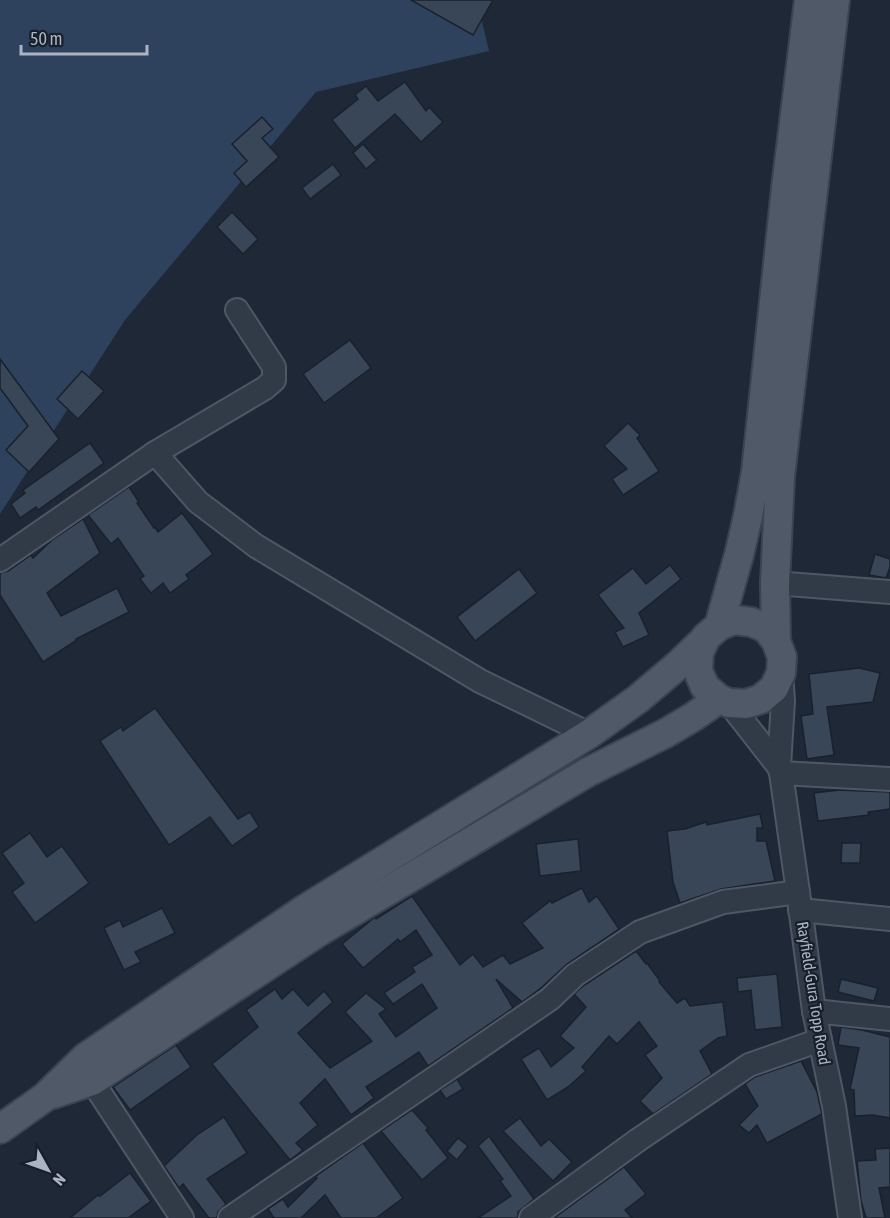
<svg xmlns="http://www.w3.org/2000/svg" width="890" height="1218" viewBox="0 0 890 1218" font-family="'Asap Condensed',sans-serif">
<rect width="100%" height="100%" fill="#1e2836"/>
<path fill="#2e415d" d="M 0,0 L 477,0 L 489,51 L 316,92 L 125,320 L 0,514 Z"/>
<g fill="#394657" stroke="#19212d" stroke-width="1.5">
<path d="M 411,0 L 493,0 L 473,35 Z"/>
<path d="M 405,82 L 426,111 L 429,107 L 443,122 L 421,142 L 395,114 L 355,148 L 332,120 L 358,99 L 355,95 L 366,86 L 378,101 Z"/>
<path d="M 262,117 L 273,129 L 262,138 L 279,157 L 246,187 L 234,173 L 247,161 L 232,144 Z"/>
<path d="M 363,144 L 377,160 L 366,169 L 353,153 Z"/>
<path d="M 333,164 L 341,175 L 310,199 L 302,188 Z"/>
<path d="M 232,212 L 258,239 L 243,254 L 217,227 Z"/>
<path d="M 350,340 L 371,368 L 324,403 L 303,374 Z"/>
<path d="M 0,359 L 59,439 L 29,472 L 6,450 L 28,426 L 0,388 Z"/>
<path d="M 82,371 L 104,391 L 78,419 L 57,399 Z"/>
<path d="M 628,423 L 640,435 L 637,438 L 659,471 L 623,495 L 612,479 L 627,469 L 604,446 Z"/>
<path d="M 90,443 L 104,463 L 38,510 L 36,507 L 20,518 L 11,504 L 25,493 L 23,490 Z"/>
<path d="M 129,487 L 139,502 L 137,503 L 154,528 L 155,527 L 158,532 L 182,513 L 213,554 L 186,575 L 189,579 L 170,593 L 163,583 L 151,593 L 140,579 L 144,576 L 118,538 L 111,544 L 88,515 Z"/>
<path d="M 83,519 L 100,553 L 47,593 L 61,616 L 117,588 L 129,612 L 76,639 L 77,640 L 43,662 L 0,595 L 0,573 L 8,571 L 31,555 L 33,558 L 52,540 Z"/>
<path d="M 875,554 L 890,559 L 890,567 L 886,578 L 869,575 Z"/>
<path d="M 670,565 L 681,579 L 639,613 L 649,635 L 623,647 L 615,632 L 624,628 L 598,595 L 633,568 L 646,584 Z"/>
<path d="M 519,569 L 537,593 L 475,641 L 457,617 Z"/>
<path d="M 859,668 L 880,673 L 873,702 L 827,707 L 834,755 L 807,759 L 801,716 L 813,714 L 809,674 Z"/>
<path d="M 155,708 L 238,819 L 250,812 L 259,827 L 232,846 L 210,817 L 169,845 L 100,741 L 121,727 L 123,731 Z"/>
<path d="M 839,790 L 890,792 L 890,809 L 868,812 L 869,815 L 818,821 L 814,793 Z"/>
<path d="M 760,814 L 763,828 L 757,828 L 757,841 L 766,841 L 775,881 L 721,889 L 680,903 L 673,882 L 667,831 L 685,829 L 706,822 L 707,825 Z"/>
<path d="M 30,833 L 47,857 L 62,846 L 89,883 L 35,923 L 12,892 L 24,883 L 2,853 Z"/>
<path d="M 578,839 L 581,871 L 540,876 L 536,844 Z"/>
<path d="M 842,843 L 861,843 L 860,863 L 841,863 Z"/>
<path d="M 582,888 L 589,902 L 597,896 L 619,929 L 567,964 L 541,988 L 522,1002 L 496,979 L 513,1008 L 428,1066 L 419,1052 L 366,1087 L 374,1098 L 351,1115 L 325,1079 L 300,1103 L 318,1125 L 296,1143 L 303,1150 L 290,1160 L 212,1064 L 258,1027 L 246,1010 L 275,989 L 282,999 L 293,989 L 308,1006 L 324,991 L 333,1002 L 298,1033 L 330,1068 L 372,1041 L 345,1012 L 366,993 L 386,1009 L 379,1014 L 396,1037 L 437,1008 L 422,984 L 393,1004 L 384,993 L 415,972 L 412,967 L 432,955 L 416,930 L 400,942 L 398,939 L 363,968 L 342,944 L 370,921 L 375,917 L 376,919 L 412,896 L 460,965 L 473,954 L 483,967 L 503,955 L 510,964 L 543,948 L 522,923 L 550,901 L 552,903 Z"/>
<path d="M 162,908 L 175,933 L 135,952 L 141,962 L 124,970 L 104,928 L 120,920 L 123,927 Z"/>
<path d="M 636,951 L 646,964 L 647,963 L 660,981 L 659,982 L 677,1003 L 685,998 L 690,1006 L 723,1002 L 727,1036 L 718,1038 L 700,1051 L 712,1074 L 653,1114 L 640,1101 L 662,1078 L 645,1055 L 657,1046 L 639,1022 L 617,1044 L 609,1036 L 582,1067 L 586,1071 L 568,1087 L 547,1100 L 521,1059 L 539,1048 L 551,1067 L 574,1048 L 560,1036 L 586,1007 L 574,994 L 583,986 Z"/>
<path d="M 777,974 L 782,1027 L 755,1030 L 751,990 L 738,992 L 737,978 Z"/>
<path d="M 841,979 L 878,988 L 874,1001 L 838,992 Z"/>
<path d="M 841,1027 L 862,1030 L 890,1037 L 890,1118 L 873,1115 L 855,1116 L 854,1090 L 850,1089 L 859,1048 L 838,1045 Z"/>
<path d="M 176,1045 L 191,1067 L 130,1110 L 113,1087 Z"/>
<path d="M 801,1061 L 817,1092 L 822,1114 L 767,1143 L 757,1125 L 749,1133 L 739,1125 L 758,1106 L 745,1084 L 755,1077 Z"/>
<path d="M 457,1079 L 463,1089 L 446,1099 L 440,1090 Z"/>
<path d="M 412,1110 L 428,1128 L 426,1130 L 448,1158 L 422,1180 L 381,1131 Z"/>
<path d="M 224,1117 L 247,1153 L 207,1179 L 226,1204 L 218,1212 L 217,1218 L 209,1218 L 183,1184 L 179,1188 L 164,1166 L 197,1135 Z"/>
<path d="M 520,1118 L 541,1146 L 549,1139 L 572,1162 L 553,1181 L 503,1131 Z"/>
<path d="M 489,1136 L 534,1199 L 518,1212 L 518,1218 L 478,1218 L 511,1196 L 500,1181 L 503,1179 L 478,1146 Z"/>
<path d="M 458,1138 L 468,1146 L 457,1160 L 447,1151 Z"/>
<path d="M 363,1143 L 403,1198 L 376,1218 L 341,1218 L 325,1195 L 301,1218 L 274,1218 L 268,1209 L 283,1199 L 288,1207 L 317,1178 L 316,1176 Z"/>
<path d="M 890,1148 L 890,1187 L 879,1188 L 885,1218 L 866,1218 L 861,1201 L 857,1161 L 876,1160 L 875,1149 Z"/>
<path d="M 624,1167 L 646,1194 L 625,1210 L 632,1218 L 554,1218 Z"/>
<path d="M 130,1173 L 151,1201 L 128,1218 L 70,1218 L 98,1195 L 100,1196 Z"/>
</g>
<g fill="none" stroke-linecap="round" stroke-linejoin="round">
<defs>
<g id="minor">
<path d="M 155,453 L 198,502 L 256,546 L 480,681 L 589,734"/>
<path d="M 0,560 L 155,453 L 265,388 L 274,380 L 274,367 L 237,310"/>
<path d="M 775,583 L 890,592"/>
<path d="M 781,673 L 783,701 L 779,767 L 781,773 L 798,892 L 814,1011 L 834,1106 L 850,1218"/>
<path d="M 729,703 L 779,767"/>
<path d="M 781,773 L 890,779"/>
<path d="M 800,910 L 890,919"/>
<path d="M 814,1011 L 890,1019"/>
<path d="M 92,1081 L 182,1218"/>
<path d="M 230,1218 L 550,999 L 575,975 L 640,932 L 723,902 L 798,892"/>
<path d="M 531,1218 L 638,1140 L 749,1065 L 820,1040"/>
</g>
<g id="major">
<path d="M 719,626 L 739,555 L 748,516 L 756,472 L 786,188 L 809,0"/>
<path d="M 776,641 L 766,628 L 751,622 L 734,620 L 719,626 L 706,637 L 699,653 L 698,671 L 705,687 L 719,699 L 729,703 L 746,704 L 761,699 L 774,688 L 781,673 L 782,657 L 776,641 L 775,583 L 780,477 L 835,0"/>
<path d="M 53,1094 L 92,1081 L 320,931 L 588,772 L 666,733 L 693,717 L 719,699"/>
<path d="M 0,1129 L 45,1097 L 86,1057 L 305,909 L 589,734 L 638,699 L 678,665 L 706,638"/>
</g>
</defs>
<use href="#minor" stroke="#4f5765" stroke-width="26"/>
<use href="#major" stroke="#3b4350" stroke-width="32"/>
<use href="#minor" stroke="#313a47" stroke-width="22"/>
<use href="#major" stroke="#4f5967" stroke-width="28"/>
</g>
<g text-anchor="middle" stroke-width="4.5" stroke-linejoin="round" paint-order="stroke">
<g font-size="16" fill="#abb4c4" stroke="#171f2b">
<text transform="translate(814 993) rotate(81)" y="6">Rayfield-Gura Topp Road</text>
</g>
</g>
<g transform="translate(48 1170) rotate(130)" stroke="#171f2b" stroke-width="4.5" paint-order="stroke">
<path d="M0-4.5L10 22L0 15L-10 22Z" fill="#abb4c4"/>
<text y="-9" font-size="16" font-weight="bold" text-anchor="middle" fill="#abb4c4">N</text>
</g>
<path d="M21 45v9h126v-9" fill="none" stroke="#abb4c4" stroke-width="3"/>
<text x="30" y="45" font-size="18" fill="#abb4c4" stroke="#171f2b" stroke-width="4.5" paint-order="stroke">50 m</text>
</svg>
